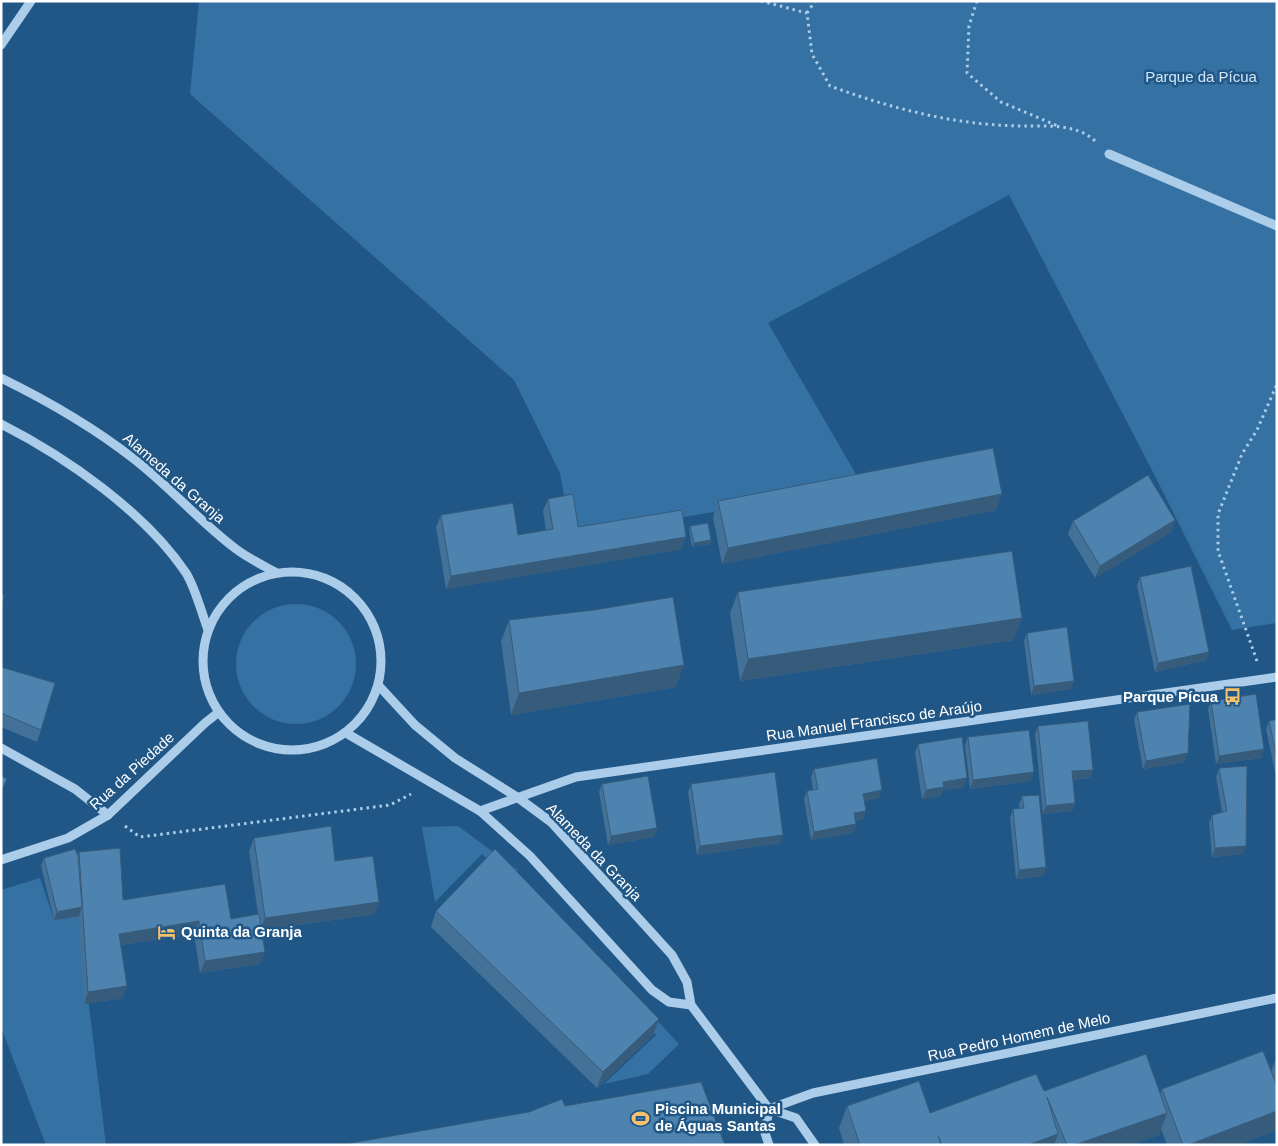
<svg xmlns="http://www.w3.org/2000/svg" width="1278" height="1146" viewBox="0 0 1278 1146" font-family="Arial,sans-serif">
<rect width="100%" height="100%" fill="#215786"/>
<g fill="#3571a3">
<path d="M 199,1 L 1277,1 L 1277,623 L 1232,630 L 1154,474 L 1009,195 L 768,323 L 864,488 L 571,535 L 560,473 L 514,380 L 190,94 Z"/>
<circle cx="296" cy="664" r="60"/>
<path d="M 458,826 L 518,870 L 510,880 L 482,854 L 435,902 L 422,827 Z"/>
<path d="M 40,878 L 54,920 L 78,916 L 106,1145 L 46,1145 L 1,1027 L 1,890 Z"/>
<path d="M 626,987 L 679,1044 L 648,1074 L 604,1084 L 656,1035 L 617,994 Z"/>
</g>
<g fill="none" stroke-linecap="round" stroke-linejoin="round">
<g stroke="#abcde9" stroke-width="3" stroke-dasharray="2.5 4" stroke-linecap="butt">
<path d="M 761,1 L 807,13 L 812,54 L 830,86 C 893,109 958,126 1026,126 C 1049,126 1077,124 1095,141"/>
<path d="M 977,1 L 969,26 L 967,73 L 1001,102 L 1058,126"/>
<path d="M 807,13 L 815,1"/>
<path d="M 1257,661 L 1218,551 L 1218,514 L 1242,454 L 1257,430 L 1277,384"/>
<path d="M 125,826 L 140,837 L 390,805 L 411,794"/>
</g>
<g stroke="#abcde9" stroke-width="9">
<path d="M 1,45 L 31,1"/>
<path d="M 1109,154 L 1277,226"/>
<path d="M 1,378 C 48,401 93,427 134,459 C 170,487 200,522 236,549 C 248,558 262,565 275,572"/>
<path d="M 1,424 C 66,457 145,512 186,573 C 195,587 202,614 208,630"/>
<circle cx="292" cy="661" r="89"/>
<path d="M 379,686 L 415,725 L 455,758 L 517,797 L 551,822 L 672,955 L 687,982 L 691,1005 L 769,1109 L 796,1118 L 815,1145"/>
<path d="M 346,733 L 480,811 L 530,856 L 652,990 L 669,1002 L 691,1005"/>
<path d="M 1,748 L 75,789 L 108,815"/>
<path d="M 480,811 L 576,777 L 1277,677"/>
<path d="M 1,860 L 68,838 L 108,815 L 205,723 L 219,712"/>
<path d="M 769,1109 L 813,1093 L 1277,998"/>
<path d="M 769,1109 L 765,1133 L 769,1145"/>
</g>
</g>
<g fill="#437197">
<path d="M 548,499 L 578,527 L 682,549 L 446,589 L 436,527 L 441,515 L 518,535 L 546,530 L 543,511 Z"/>
<path d="M 718,501 L 996,510 L 722,564 L 713,517 Z"/>
<path d="M 1175,520 L 1171,532 L 1095,578 L 1068,534 L 1073,521 Z"/>
<path d="M 690,526 L 711,540 L 710,544 L 692,547 L 689,530 Z"/>
<path d="M 1140,577 L 1206,660 L 1155,672 L 1137,586 Z"/>
<path d="M 738,592 L 1014,640 L 740,681 L 730,613 Z"/>
<path d="M 509,620 L 676,687 L 511,715 L 501,641 Z"/>
<path d="M 1027,633 L 1071,689 L 1031,695 L 1024,641 Z"/>
<path d="M 1,667 L 41,730 L 37,742 L 1,727 Z"/>
<path d="M 1211,701 L 1264,749 L 1261,758 L 1216,764 L 1208,709 Z"/>
<path d="M 1137,712 L 1185,762 L 1143,769 L 1134,720 Z"/>
<path d="M 1277,719 L 1277,781 L 1266,729 L 1269,721 Z"/>
<path d="M 1038,726 L 1093,770 L 1090,778 L 1073,780 L 1075,803 L 1072,811 L 1043,814 L 1035,734 Z"/>
<path d="M 968,737 L 1031,781 L 970,789 L 965,745 Z"/>
<path d="M 918,744 L 964,787 L 943,790 L 940,796 L 922,799 L 915,753 Z"/>
<path d="M 1219,768 L 1243,854 L 1212,857 L 1209,823 L 1212,815 L 1222,812 L 1216,777 Z"/>
<path d="M 814,769 L 879,798 L 864,801 L 866,811 L 863,819 L 855,821 L 856,824 L 853,833 L 811,840 L 804,799 L 807,791 L 813,790 L 811,777 Z"/>
<path d="M 602,784 L 657,828 L 654,837 L 608,845 L 599,792 Z"/>
<path d="M 691,784 L 783,835 L 780,843 L 697,855 L 688,792 Z"/>
<path d="M 1022,796 L 1046,867 L 1043,876 L 1016,879 L 1010,818 L 1013,809 L 1020,809 L 1019,805 Z"/>
<path d="M 254,838 L 335,861 L 375,914 L 262,930 L 260,964 L 200,973 L 194,934 L 121,945 L 123,998 L 84,1004 L 78,916 L 54,920 L 41,866 L 44,858 L 78,856 L 79,852 L 123,900 L 231,919 L 258,914 L 249,851 Z"/>
<path d="M 436,911 L 659,1019 L 653,1035 L 597,1088 L 431,927 Z"/>
<path d="M 1277,1062 L 1277,1130 L 1238,1145 L 1167,1145 L 1161,1129 L 1159,1135 L 1129,1145 L 844,1145 L 839,1128 L 847,1106 L 930,1113 L 1044,1091 L 1160,1094 L 1162,1089 L 1271,1072 L 1274,1063 Z"/>
</g>
<g fill="#375c7b">
<path d="M 1002,494 L 996,510 L 722,564 L 728,548 Z"/>
<path d="M 1175,520 L 1171,532 L 1095,578 L 1100,566 Z"/>
<path d="M 686,537 L 682,549 L 446,589 L 451,576 Z"/>
<path d="M 711,540 L 710,544 L 692,547 L 694,543 Z"/>
<path d="M 1022,618 L 1014,640 L 740,681 L 748,659 Z"/>
<path d="M 1209,652 L 1206,660 L 1155,672 L 1158,663 Z"/>
<path d="M 684,665 L 676,687 L 511,715 L 519,693 Z"/>
<path d="M 1074,681 L 1071,689 L 1031,695 L 1034,686 Z"/>
<path d="M 1264,749 L 1261,758 L 1216,764 L 1219,756 Z"/>
<path d="M 1188,753 L 1185,762 L 1143,769 L 1146,761 Z"/>
<path d="M 1093,770 L 1090,778 L 1069,780 L 1072,771 Z"/>
<path d="M 1034,772 L 1031,781 L 970,789 L 973,780 Z"/>
<path d="M 967,778 L 964,787 L 943,790 L 940,796 L 922,799 L 926,790 L 943,782 Z"/>
<path d="M 7,779 L 3,791 L 1,795 L 1,791 Z"/>
<path d="M 882,790 L 879,798 L 860,802 L 863,794 Z"/>
<path d="M 1075,803 L 1072,811 L 1043,814 L 1046,806 Z"/>
<path d="M 866,811 L 863,819 L 851,822 L 854,813 Z"/>
<path d="M 856,824 L 853,833 L 811,840 L 814,832 Z"/>
<path d="M 657,828 L 654,837 L 608,845 L 611,836 Z"/>
<path d="M 783,835 L 780,843 L 697,855 L 700,846 Z"/>
<path d="M 1246,846 L 1243,854 L 1212,857 L 1215,848 Z"/>
<path d="M 1046,867 L 1043,876 L 1016,879 L 1019,870 Z"/>
<path d="M 379,902 L 375,914 L 260,930 L 265,918 Z"/>
<path d="M 82,907 L 79,916 L 54,920 L 57,912 Z"/>
<path d="M 199,921 L 194,934 L 115,946 L 119,934 Z"/>
<path d="M 265,952 L 260,964 L 200,973 L 205,961 Z"/>
<path d="M 127,986 L 123,998 L 84,1004 L 88,992 Z"/>
<path d="M 659,1019 L 653,1035 L 597,1088 L 603,1072 Z"/>
<path d="M 1277,1111 L 1277,1130 L 1238,1145 L 1188,1145 Z"/>
<path d="M 1167,1113 L 1159,1135 L 1129,1145 L 1074,1145 Z"/>
<path d="M 1058,1134 L 1054,1145 L 1028,1145 Z"/>
</g>
<g fill="#4e83b0" stroke="#375c7b">
<path d="M 993,448 L 1002,494 L 728,548 L 718,501 Z"/>
<path d="M 1148,475 L 1175,520 L 1100,566 L 1073,521 Z"/>
<path d="M 573,494 L 578,527 L 682,510 L 686,537 L 451,576 L 441,515 L 513,503 L 518,535 L 553,529 L 548,499 Z"/>
<path d="M 708,523 L 711,540 L 694,543 L 690,526 Z"/>
<path d="M 1012,551 L 1022,618 L 748,659 L 738,592 Z"/>
<path d="M 1191,566 L 1209,652 L 1158,663 L 1140,577 Z"/>
<path d="M 1,594 L 4,595 L 1,611 Z"/>
<path d="M 673,597 L 684,665 L 519,693 L 509,620 L 594,610 Z"/>
<path d="M 1067,627 L 1074,681 L 1034,686 L 1027,633 Z"/>
<path d="M 1,667 L 55,683 L 41,730 L 1,713 Z"/>
<path d="M 1256,694 L 1264,749 L 1219,756 L 1211,701 Z"/>
<path d="M 1190,704 L 1188,753 L 1146,761 L 1137,712 Z"/>
<path d="M 1277,719 L 1277,758 L 1269,721 Z"/>
<path d="M 1088,721 L 1093,770 L 1072,771 L 1075,803 L 1046,806 L 1038,726 Z"/>
<path d="M 1029,730 L 1034,772 L 973,780 L 968,737 Z"/>
<path d="M 962,737 L 967,778 L 943,782 L 944,787 L 926,790 L 918,744 Z"/>
<path d="M 877,758 L 882,790 L 863,794 L 866,811 L 854,813 L 856,824 L 814,832 L 807,791 L 818,789 L 814,769 Z"/>
<path d="M 1247,766 L 1246,846 L 1215,848 L 1212,815 L 1227,811 L 1219,768 Z"/>
<path d="M 775,772 L 783,835 L 700,846 L 691,784 Z"/>
<path d="M 1,776 L 7,779 L 1,791 Z"/>
<path d="M 648,776 L 657,828 L 611,836 L 602,784 Z"/>
<path d="M 1039,795 L 1046,867 L 1019,870 L 1013,809 L 1024,808 L 1022,796 Z"/>
<path d="M 331,826 L 335,861 L 373,856 L 379,902 L 265,918 L 254,838 Z"/>
<path d="M 120,848 L 123,900 L 225,884 L 231,919 L 259,914 L 265,952 L 205,961 L 199,921 L 119,934 L 127,986 L 88,992 L 79,852 Z"/>
<path d="M 75,849 L 78,856 L 82,907 L 57,912 L 44,858 Z"/>
<path d="M 495,849 L 659,1019 L 603,1072 L 436,911 Z"/>
<path d="M 1263,1051 L 1277,1086 L 1277,1111 L 1188,1145 L 1183,1145 L 1162,1089 Z"/>
<path d="M 1146,1054 L 1167,1113 L 1074,1145 L 1067,1145 L 1047,1097 L 1058,1134 L 1028,1145 L 942,1145 L 938,1136 L 941,1145 L 860,1145 L 847,1106 L 919,1081 L 930,1113 L 1036,1074 L 1044,1091 Z"/>
<path d="M 1277,1062 L 1277,1070 L 1274,1063 Z"/>
<path d="M 701,1082 L 725,1145 L 340,1145 L 529,1112 L 562,1099 L 565,1106 Z"/>
</g>
<defs>
<symbol id="bus-bare" viewBox="-9 -9 18 18"><path d="M-5-6H5V4H4V6H2V4H-2V6H-4V4H-5ZM-3.5-4V0h7V-4ZM-3.5 1.2v1.5H-2V1.2ZM2 1.2v1.5H3.5V1.2Z" fill="#f6c16c" stroke="#215786" stroke-width="2.5" paint-order="stroke"/></symbol>
<symbol id="hotel-bare" viewBox="-9 -9 18 18"><path d="M-6-4.5h1.5V1H6V5H4.5V3h-9V5H-6ZM-4 0a1.8 1.8 0 1 1 3.6 0ZM.5 0V-2.5h3Q6-2.5 6 0Z" fill="#f6c16c" stroke="#215786" stroke-width="2.5" paint-order="stroke"/></symbol>
<symbol id="stadium-bare" viewBox="-9 -9 18 18"><path d="M0-5a6.5 5 0 1 0 0 10a6.5 5 0 1 0 0-10ZM-3.5-1.8h7v3.6h-7Z" fill="#f6c16c" stroke="#215786" stroke-width="2.5" paint-order="stroke"/></symbol>
</defs>
<g fill-rule="evenodd">
<use href="#bus-bare" x="1220" y="684" width="25" height="25"/>
<use href="#hotel-bare" x="154" y="920" width="25" height="25"/>
<use href="#stadium-bare" x="628" y="1106" width="25" height="25"/>
</g>
<g text-anchor="middle" stroke-width="5" stroke-linejoin="round" paint-order="stroke">
<g font-size="15" fill="#cfe5f7" stroke="#215786">
<text x="1201" y="82">Parque da Pícua</text>
</g>
<g font-size="15" fill="#fff" stroke="#215786">
<text transform="translate(174 478) rotate(41)" y="5">Alameda da Granja</text>
<text transform="translate(874 721) rotate(-8)" y="5">Rua Manuel Francisco de Araújo</text>
<text transform="translate(132 771) rotate(-42)" y="5">Rua da Piedade</text>
<text transform="translate(594 852) rotate(46)" y="5">Alameda da Granja</text>
<text transform="translate(1019 1037) rotate(-12)" y="5">Rua Pedro Homem de Melo</text>
</g>
<g font-size="15" font-weight="bold" fill="#fff" stroke="#215786" text-anchor="start">
<text x="1218" y="702" text-anchor="end">Parque Pícua</text>
<text x="181" y="937">Quinta da Granja</text>
<text x="655" y="1114">Piscina Municipal<tspan x="655" dy="17">de Águas Santas</tspan></text>
</g>
</g>
<rect width="1278" height="1146" fill="none" stroke="#ffffff" stroke-width="5"/>
</svg>
